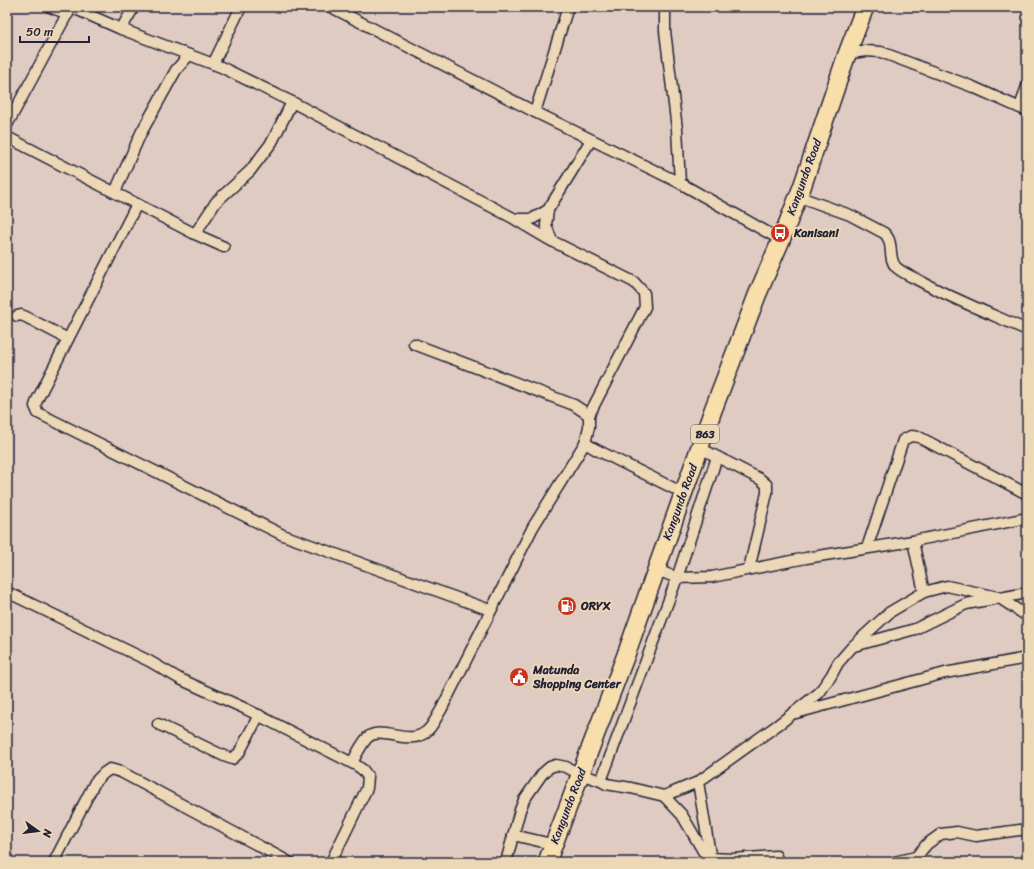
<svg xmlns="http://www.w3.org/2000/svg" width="1034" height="869" viewBox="0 0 1034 869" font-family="Sriracha,sans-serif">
<rect width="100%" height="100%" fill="#dfcbc1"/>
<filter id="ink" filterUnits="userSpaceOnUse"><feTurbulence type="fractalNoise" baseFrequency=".025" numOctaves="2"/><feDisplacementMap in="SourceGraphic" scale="8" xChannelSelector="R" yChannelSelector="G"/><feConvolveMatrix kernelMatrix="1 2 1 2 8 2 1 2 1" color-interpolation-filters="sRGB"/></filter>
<g filter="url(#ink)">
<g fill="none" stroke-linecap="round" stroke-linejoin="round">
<defs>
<g id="minor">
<path d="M 50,7 L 68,14"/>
<path d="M 71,7 L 121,29 L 221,67 L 292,102 L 515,219 L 532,219 L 548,210 L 591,140"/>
<path d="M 331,7 L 535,112 L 680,183 L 781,240"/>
<path d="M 665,7 L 665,31 L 677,129 L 680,183"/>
<path d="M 121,29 L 134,7"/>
<path d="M 847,54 L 865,51 L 881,52 L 973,87 L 1027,111"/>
<path d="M 213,64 L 241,7"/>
<path d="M 1020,107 L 1027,86"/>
<path d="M 535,112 L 568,7"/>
<path d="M 7,125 L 71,7"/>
<path d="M 7,137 L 195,234 L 224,247"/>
<path d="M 115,192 L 141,133 L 176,70 L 189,55"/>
<path d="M 797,196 L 850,215 L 884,233 C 895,242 887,258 896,267 C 902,273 913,277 920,281 C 955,300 991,314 1027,330"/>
<path d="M 137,204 L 37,400 L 35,406 L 38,413 L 283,535 L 490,610"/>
<path d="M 548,210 L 546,225 L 552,241"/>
<path d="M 516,220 L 548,239 L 634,282 L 644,293 L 645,307 L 589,415"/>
<path d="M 195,234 L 216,202 L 250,171 L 272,142 L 292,102"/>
<path d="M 17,316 L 21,315 L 26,317 L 68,339"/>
<path d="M 585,443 L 595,449 L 683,493"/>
<path d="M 700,448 L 760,479 L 767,485 L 767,493 L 749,569"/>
<path d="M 717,457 L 677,578 L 712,577 L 806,558 L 913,541 L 1027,518"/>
<path d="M 867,548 L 903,440 L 911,436 L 919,437 L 1027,494"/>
<path d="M 655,569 L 677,578 L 601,781 L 606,784 L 631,788 L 664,796 L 682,815 L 703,851 L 711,858 L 732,859 L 776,856 L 778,862"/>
<path d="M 924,592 L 947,586 L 998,597 L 1027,616"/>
<path d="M 11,594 L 149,661 L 180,679 L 246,709 L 356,765 L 363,770 L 368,777 L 367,788 L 331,862"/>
<path d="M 854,646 L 915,629 L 966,604 L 1027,593"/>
<path d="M 796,713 L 945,673 L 1027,658"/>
<path d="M 158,724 L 224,756 L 232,759 L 239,753 L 259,715"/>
<path d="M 352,763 C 356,755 361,745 367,738 C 380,724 409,748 427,731 C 433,726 437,716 441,710 L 533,527 L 585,443 L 589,427 L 589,415 L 574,405 L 414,344"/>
<path d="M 698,782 L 711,860"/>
<path d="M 664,796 L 698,782 L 779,724 L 819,693 L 831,676 L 838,663 L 852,647 L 890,612 L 924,592 L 913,541"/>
<path d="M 513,835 L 543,842 L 553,846"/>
<path d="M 54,862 L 95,782 L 104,773 L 110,769 L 121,772 L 289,862"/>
<path d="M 506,862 L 520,810 L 524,800 L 542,774 L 550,767 L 556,765 L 566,767 L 580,774 L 601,781"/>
<path d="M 894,862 L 916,857 L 927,844 L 941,834 L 957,832 L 976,836 L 1027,829"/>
</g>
<path id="trunk" d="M 547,862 L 627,652 L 713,410 L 758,293 L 781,240 L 802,187 L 847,54 L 865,7"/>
</defs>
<use href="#minor" stroke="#22223b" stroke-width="13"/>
<use href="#trunk" stroke="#22223b" stroke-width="20"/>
<use href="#minor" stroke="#ecd8b6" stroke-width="10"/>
<use href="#trunk" stroke="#f8deab" stroke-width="17"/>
</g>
</g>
<defs>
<symbol id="bus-disc" viewBox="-11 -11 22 22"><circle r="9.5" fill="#c8321e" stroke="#ecd8b6"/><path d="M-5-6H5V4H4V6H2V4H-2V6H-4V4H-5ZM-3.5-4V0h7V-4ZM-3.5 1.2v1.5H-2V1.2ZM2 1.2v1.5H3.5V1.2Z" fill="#fff"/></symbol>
<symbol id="fuel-disc" viewBox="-11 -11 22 22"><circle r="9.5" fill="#c8321e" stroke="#ecd8b6"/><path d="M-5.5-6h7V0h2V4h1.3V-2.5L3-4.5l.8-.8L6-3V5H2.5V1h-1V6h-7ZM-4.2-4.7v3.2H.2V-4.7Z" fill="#fff"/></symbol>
<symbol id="civic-disc" viewBox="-11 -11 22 22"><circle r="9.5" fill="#c8321e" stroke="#ecd8b6"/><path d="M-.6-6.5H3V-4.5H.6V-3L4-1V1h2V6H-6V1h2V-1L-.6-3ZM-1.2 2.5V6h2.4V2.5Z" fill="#fff"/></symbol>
</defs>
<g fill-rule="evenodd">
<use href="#bus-disc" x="769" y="222" width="22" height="22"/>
<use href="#fuel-disc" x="556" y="595" width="22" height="22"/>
<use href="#civic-disc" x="508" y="666" width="22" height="22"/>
</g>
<g text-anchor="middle" stroke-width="4" stroke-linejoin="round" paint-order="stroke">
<rect fill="#ecd8b6" stroke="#5f5960" stroke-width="1" x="691" y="425" width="28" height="18" rx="3"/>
<g font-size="11" font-weight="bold" fill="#22223b">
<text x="705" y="438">B63</text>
</g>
<g font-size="12" fill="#22223b" stroke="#ecd8b6">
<text transform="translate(804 177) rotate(-70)" y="4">Kangundo Road</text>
<text transform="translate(680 502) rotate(-70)" y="4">Kangundo Road</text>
<text transform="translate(568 806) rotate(-69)" y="4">Kangundo Road</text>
</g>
<g font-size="12" font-weight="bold" fill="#22223b" stroke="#ecd8b6" text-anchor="start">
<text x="794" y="237">Kanisani</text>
<text x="581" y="610">ORYX</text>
<text x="533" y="674">Matunda<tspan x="533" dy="14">Shopping Center</tspan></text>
</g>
</g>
<rect width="1034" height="869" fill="none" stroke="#ecd8b6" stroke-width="24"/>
<rect x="12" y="12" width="1010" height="845" fill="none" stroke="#22223b" stroke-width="1.5" filter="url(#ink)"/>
<g transform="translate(38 831) rotate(104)" stroke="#ecd8b6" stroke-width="3" paint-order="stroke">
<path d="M0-3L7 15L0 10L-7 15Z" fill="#22223b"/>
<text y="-6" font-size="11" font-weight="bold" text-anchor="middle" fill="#22223b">N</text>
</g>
<path d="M20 36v6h69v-6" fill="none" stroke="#22223b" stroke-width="2"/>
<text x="26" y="36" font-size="12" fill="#22223b" stroke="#ecd8b6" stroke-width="3" paint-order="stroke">50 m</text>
</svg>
